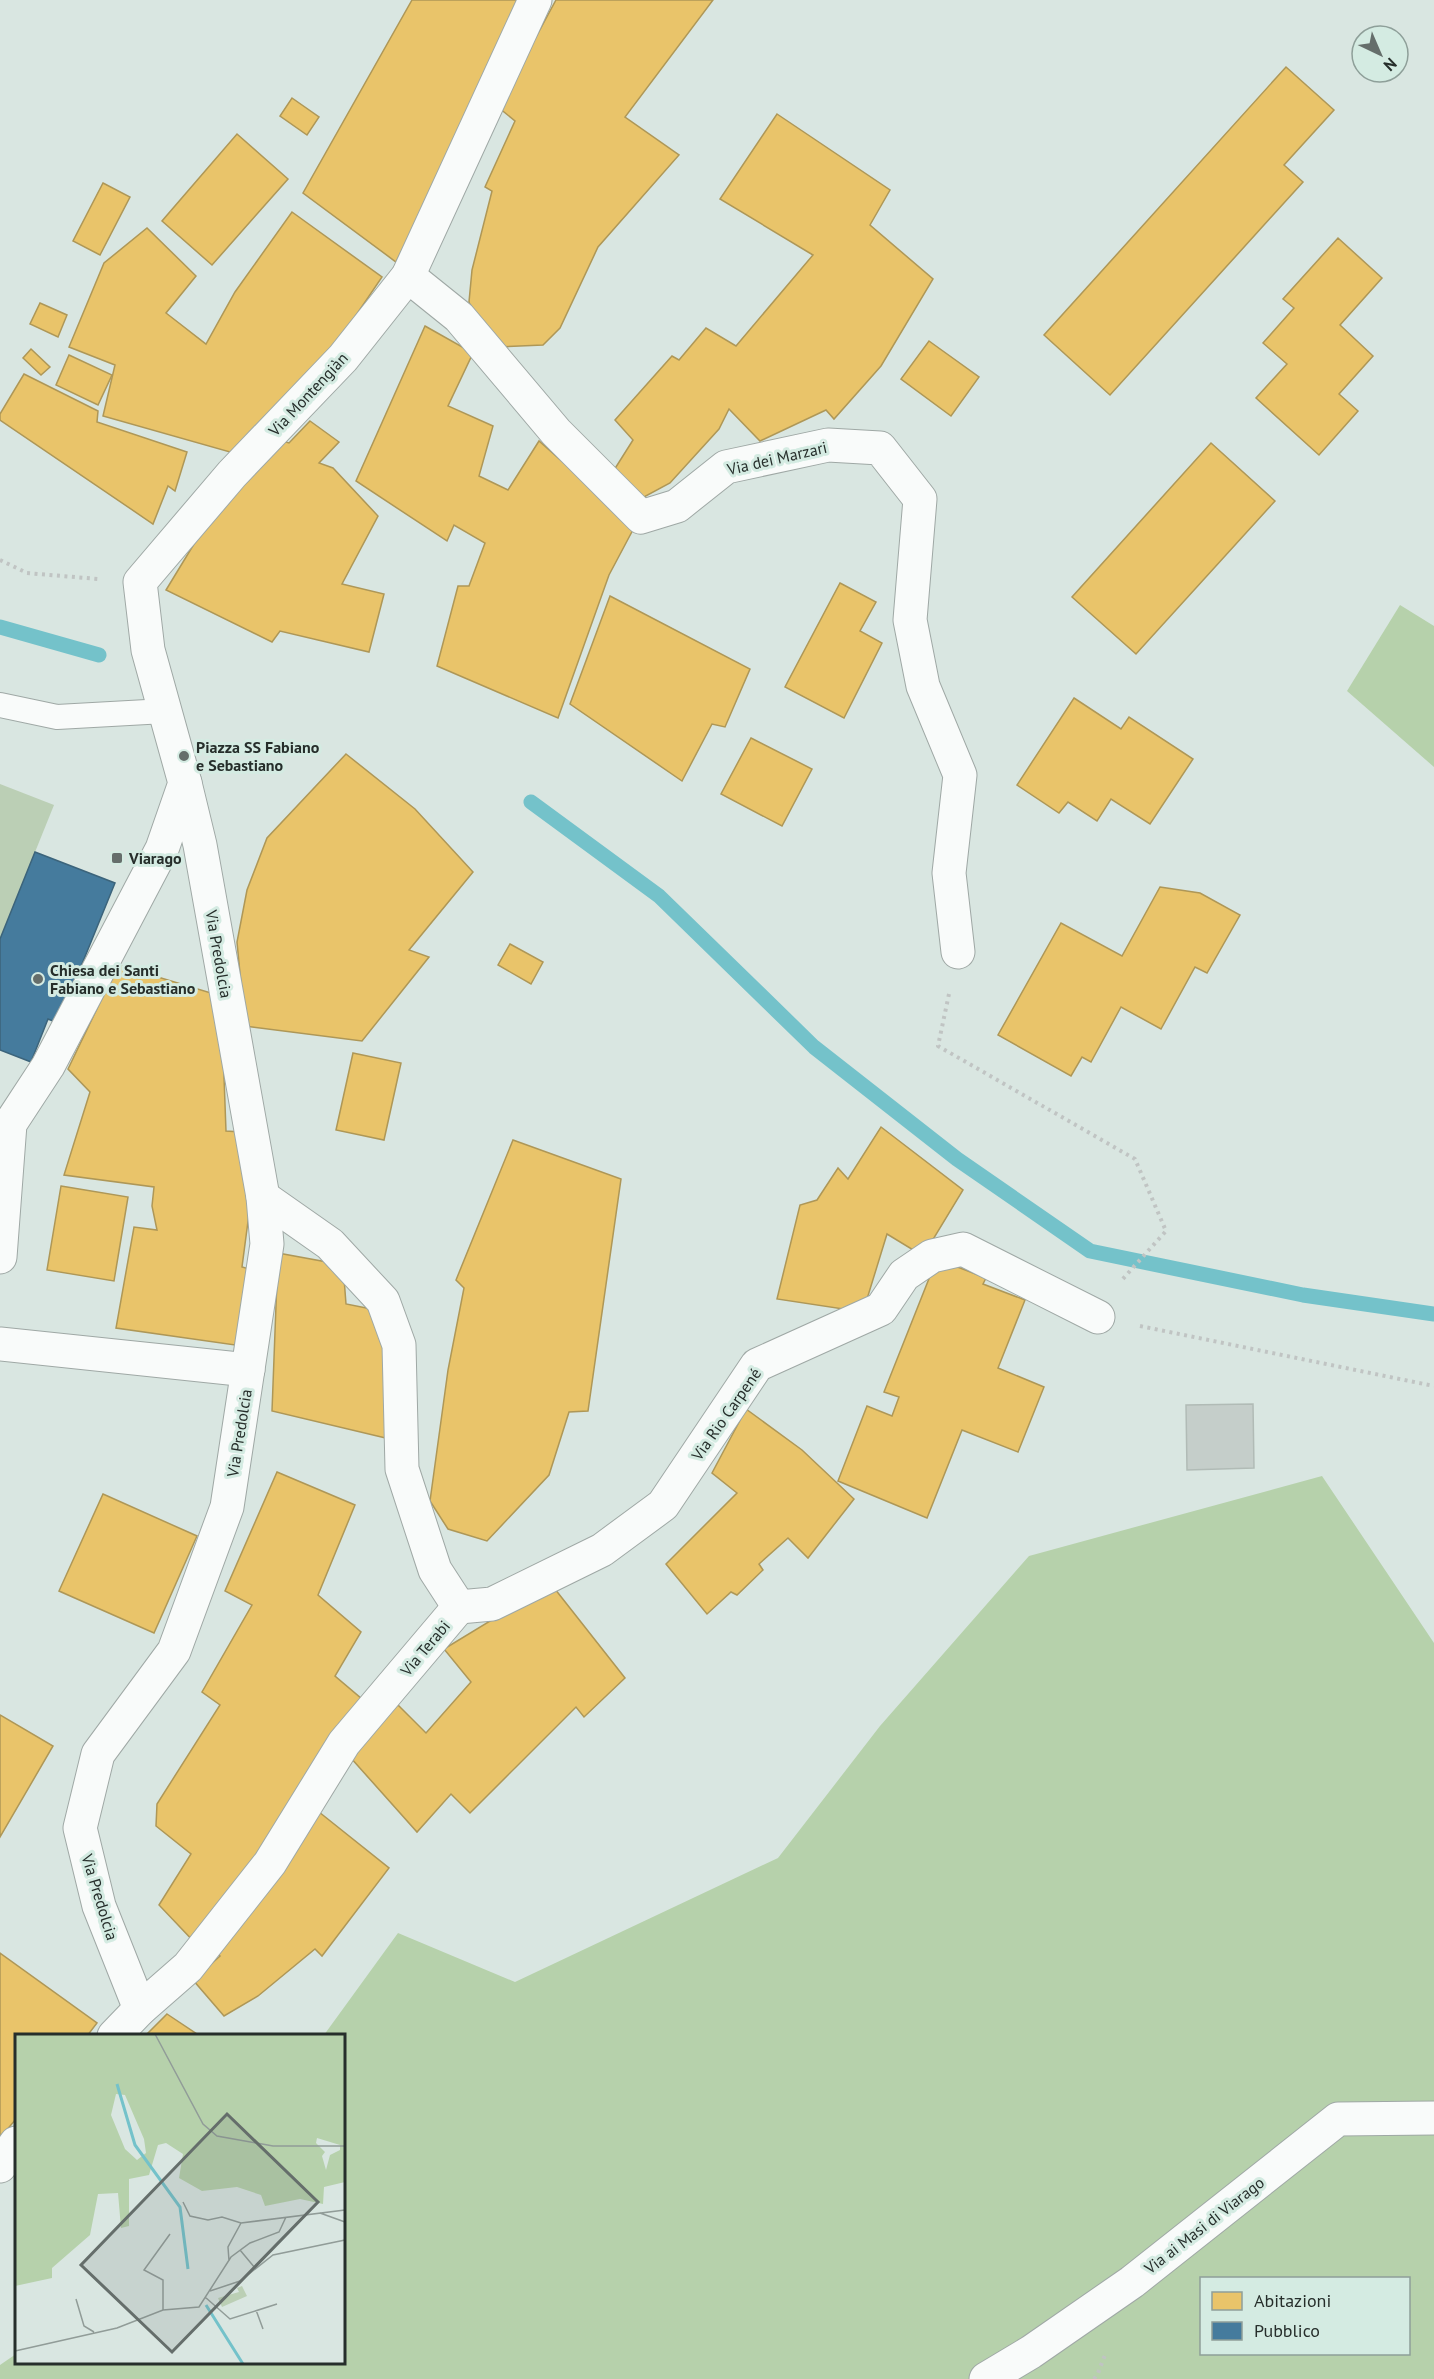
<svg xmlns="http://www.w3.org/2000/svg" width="1434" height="2379" viewBox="0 0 1434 2379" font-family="'PT Sans',sans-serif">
<rect width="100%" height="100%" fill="#d9e6e1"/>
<path fill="#bbcfb5" d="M 0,784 L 54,805 L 0,939 Z"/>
<g fill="#b6d1ab" fill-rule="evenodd">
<path d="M 1400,605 L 1434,626 L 1434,767 L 1347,691 Z"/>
<path d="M 1322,1476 L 1434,1643 L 1434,2379 L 0,2379 L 0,2365 L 16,2354 L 16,2362 L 344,2362 L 344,2036 L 324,2035 L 398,1933 L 515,1982 L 778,1858 L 880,1726 L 1029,1556 ZM 1202,2278 L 1408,2278 L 1408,2354 L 1202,2354 Z"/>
</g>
<g fill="#e9c46a" stroke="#ae9757" stroke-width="1.5">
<path d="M 412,0 L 529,0 L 396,262 L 303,193 Z"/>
<path d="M 556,0 L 713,0 L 625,117 L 679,155 L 598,247 L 560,328 L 543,345 L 498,347 L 480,331 L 469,302 L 472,270 L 492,191 L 485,187 L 515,121 L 498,107 Z"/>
<path d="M 1286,67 L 1334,110 L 1284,165 L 1303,182 L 1110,395 L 1044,335 Z"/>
<path d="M 292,98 L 319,117 L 307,135 L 280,116 Z"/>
<path d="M 777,114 L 890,190 L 870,225 L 933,279 L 881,366 L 834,419 L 826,410 L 760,441 L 729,409 L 719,429 L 670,483 L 644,497 L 621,492 L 609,478 L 633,440 L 615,420 L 672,356 L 679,360 L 706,328 L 736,346 L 813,255 L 720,199 Z"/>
<path d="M 237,134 L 288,179 L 212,265 L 162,221 Z"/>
<path d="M 103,183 L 130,197 L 100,255 L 73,241 Z"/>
<path d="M 292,212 L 382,277 L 323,364 L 244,456 L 103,416 L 115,365 L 69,347 L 104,263 L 147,228 L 196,276 L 166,313 L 206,344 L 235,292 Z"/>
<path d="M 1338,238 L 1382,278 L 1340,325 L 1373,356 L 1339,394 L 1358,411 L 1319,455 L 1256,398 L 1287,364 L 1263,343 L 1294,308 L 1283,299 Z"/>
<path d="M 40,303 L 67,315 L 58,337 L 30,324 Z"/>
<path d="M 425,326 L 473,353 L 448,406 L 493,426 L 479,476 L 508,490 L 539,441 L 635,526 L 609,575 L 558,718 L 437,666 L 458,586 L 469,586 L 485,543 L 454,525 L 447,541 L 356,481 Z"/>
<path d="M 929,341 L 979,377 L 951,416 L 901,379 Z"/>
<path d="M 31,349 L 50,367 L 41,375 L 23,358 Z"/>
<path d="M 69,355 L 112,375 L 98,405 L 56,385 Z"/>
<path d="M 24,374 L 98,411 L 97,422 L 187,452 L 175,491 L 168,486 L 153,524 L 0,420 L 0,414 Z"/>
<path d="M 310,421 L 339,442 L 319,463 L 333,468 L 378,516 L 342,584 L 384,594 L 369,652 L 280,631 L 272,642 L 166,590 L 208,521 L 279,440 L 289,443 Z"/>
<path d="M 1211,443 L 1275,501 L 1136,654 L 1072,597 Z"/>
<path d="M 840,583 L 876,602 L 860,631 L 882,643 L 844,718 L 785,687 Z"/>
<path d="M 610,596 L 750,669 L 725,727 L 712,724 L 682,781 L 570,704 Z"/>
<path d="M 1074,698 L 1121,729 L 1129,717 L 1193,759 L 1150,824 L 1111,799 L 1097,821 L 1068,802 L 1059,813 L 1017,785 Z"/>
<path d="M 751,738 L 812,769 L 782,826 L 721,794 Z"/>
<path d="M 346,754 L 415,809 L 473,872 L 409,950 L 429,957 L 362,1041 L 245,1026 L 237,942 L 247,890 L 267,838 Z"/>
<path d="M 1160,887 L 1200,893 L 1240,915 L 1207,973 L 1195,967 L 1161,1029 L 1121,1007 L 1091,1062 L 1082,1057 L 1071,1076 L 998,1035 L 1061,923 L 1122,956 Z"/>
<path d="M 510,944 L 543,962 L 531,984 L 498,965 Z"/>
<path d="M 118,965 L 221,996 L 226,1131 L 241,1132 L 250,1206 L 242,1267 L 253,1270 L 235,1345 L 116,1328 L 134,1227 L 157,1230 L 152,1206 L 154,1187 L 64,1175 L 90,1092 L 68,1069 Z"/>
<path d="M 353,1053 L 401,1063 L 384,1140 L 336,1130 Z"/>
<path d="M 881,1127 L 963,1190 L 923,1256 L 887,1234 L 863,1312 L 777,1299 L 800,1205 L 817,1200 L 838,1168 L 848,1179 Z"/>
<path d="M 513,1140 L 621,1179 L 588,1411 L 569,1412 L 549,1475 L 487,1541 L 448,1529 L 430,1501 L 448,1370 L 464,1288 L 456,1280 Z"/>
<path d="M 61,1186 L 128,1197 L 114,1281 L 47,1270 Z"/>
<path d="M 278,1253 L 343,1265 L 346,1304 L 381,1311 L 394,1440 L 272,1411 Z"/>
<path d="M 947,1263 L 986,1278 L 983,1284 L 1025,1300 L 998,1368 L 1044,1387 L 1018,1452 L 962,1430 L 927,1518 L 838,1481 L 867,1406 L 892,1416 L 899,1397 L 884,1392 L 934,1266 Z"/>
<path d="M 746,1409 L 802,1450 L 854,1499 L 808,1558 L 788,1538 L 759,1564 L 763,1570 L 737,1595 L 731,1592 L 707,1614 L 666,1564 L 737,1493 L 712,1473 Z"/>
<path d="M 277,1472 L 355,1505 L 318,1595 L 361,1632 L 335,1676 L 369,1705 L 199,1947 L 159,1905 L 191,1854 L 156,1826 L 157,1804 L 220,1705 L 202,1692 L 252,1605 L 225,1591 Z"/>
<path d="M 103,1494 L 197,1536 L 154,1633 L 59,1591 Z"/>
<path d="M 551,1584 L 625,1678 L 584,1717 L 576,1707 L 470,1813 L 451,1794 L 417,1832 L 342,1748 L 392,1699 L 426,1733 L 471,1682 L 444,1649 Z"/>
<path d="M 0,1715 L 53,1746 L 0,1837 Z"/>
<path d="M 314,1808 L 389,1868 L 322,1956 L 315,1949 L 258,1996 L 224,2016 L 193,1980 L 220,1956 L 209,1947 Z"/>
<path d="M 0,1953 L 97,2023 L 87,2036 L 16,2036 L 16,2119 L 0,2138 Z"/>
<path d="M 167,2014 L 200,2036 L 145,2036 Z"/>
</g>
<path fill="#457b9d" stroke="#3c647b" stroke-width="1.5" d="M 35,852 L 115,883 L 58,1023 L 48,1019 L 31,1062 L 0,1050 L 0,939 Z"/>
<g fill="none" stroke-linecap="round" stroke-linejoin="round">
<g stroke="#74c2ca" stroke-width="15">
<path d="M 0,627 L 99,655"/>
<path d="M 531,802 L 659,896 L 814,1047 L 957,1159 L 1090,1251 L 1303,1295 L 1434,1314"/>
</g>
</g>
<path fill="#c5ceca" stroke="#b1bbb6" stroke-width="1.5" d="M 1253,1404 L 1254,1468 L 1187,1470 L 1186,1405 Z"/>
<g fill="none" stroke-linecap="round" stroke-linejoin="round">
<defs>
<path id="lane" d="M 0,705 L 57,717 L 165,711"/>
<g id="street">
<path d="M 408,276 L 459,317 L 556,432 L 641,517 L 677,506 L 726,467 L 828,445 L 880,448 L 920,499 L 910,620 L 923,686 L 960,775 L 949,873 L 958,952"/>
<path d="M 263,1197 L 330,1244 L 383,1301 L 399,1345 L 402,1469 L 435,1570 L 459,1607"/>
<path d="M 0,1344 L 248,1370"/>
<path d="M 459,1607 L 492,1604 L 602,1550 L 663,1505 L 757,1365 L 881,1309 L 904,1275 L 932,1256 L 963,1249 L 1098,1317"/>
<path d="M 140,2009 L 99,1906 L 80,1828 L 98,1754 L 174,1651 L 227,1507 L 267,1244 L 263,1197 L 200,845 L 185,783"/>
<path d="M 114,2036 L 140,2009 L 188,1967 L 270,1863 L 344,1743 L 459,1607"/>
<path d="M 0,2166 L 16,2143"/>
<path d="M 986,2379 L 1031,2352 L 1132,2282 L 1338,2119 L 1434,2118"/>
</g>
<path id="secondary" d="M 0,1257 L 10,1124 L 48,1066 L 162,849 L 185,783 L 148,650 L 140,582 L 232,474 L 343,358 L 408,276 L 535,0"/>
</defs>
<use href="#lane" stroke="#9fa8a5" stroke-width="26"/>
<use href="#street" stroke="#9fa8a5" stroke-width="35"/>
<use href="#secondary" stroke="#9fa8a5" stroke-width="35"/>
<g stroke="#c0c4c3" stroke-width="4" stroke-dasharray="3 4.5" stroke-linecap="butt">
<path d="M 0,560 L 27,573 L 98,579"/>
<path d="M 949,994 L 938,1046 L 1135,1159 L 1166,1231 L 1121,1281"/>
<path d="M 1140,1326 L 1434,1386"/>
<path d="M 1094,2379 L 1098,2373 L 1105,2355"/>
</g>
<use href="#lane" stroke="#f9fbfa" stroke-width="24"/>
<use href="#street" stroke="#f9fbfa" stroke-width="33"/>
<use href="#secondary" stroke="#f9fbfa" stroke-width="33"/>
</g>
<g fill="#656e6b" stroke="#d4ebe2" stroke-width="2">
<circle cx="184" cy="756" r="6"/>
<rect x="111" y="852" width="12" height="12" rx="3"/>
<circle cx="38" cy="979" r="6"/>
</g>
<g text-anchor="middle" stroke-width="6" stroke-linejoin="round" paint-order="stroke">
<g font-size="16" fill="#262e2b" stroke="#d4ebe2">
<text transform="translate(308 394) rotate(-47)" y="6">Via Montengiàn</text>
<text transform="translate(777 458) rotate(-13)" y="6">Via dei Marzari</text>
<text transform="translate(219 954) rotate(80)" y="6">Via Predolcia</text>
<text transform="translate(726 1414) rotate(-55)" y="6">Via Rio Carpené</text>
<text transform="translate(239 1433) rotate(-81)" y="6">Via Predolcia</text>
<text transform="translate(425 1648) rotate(-50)" y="6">Via Terabi</text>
<text transform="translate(100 1897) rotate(73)" y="6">Via Predolcia</text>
<text transform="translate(1204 2225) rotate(-38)" y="6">Via ai Masi di Viarago</text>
</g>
<g font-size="16" font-weight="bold" fill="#262e2b" stroke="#d4ebe2" text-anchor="start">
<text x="196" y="753">Piazza SS Fabiano<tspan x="196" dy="18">e Sebastiano</tspan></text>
<text x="129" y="864">Viarago</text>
<text x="50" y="976">Chiesa dei Santi<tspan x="50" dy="18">Fabiano e Sebastiano</tspan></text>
</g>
</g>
<g transform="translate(15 2034)">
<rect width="330" height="330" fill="#d9e6e1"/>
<path d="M 227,252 L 232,262 L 207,273 L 203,264 L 224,258 L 222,254 Z" fill="#bbcfb5"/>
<path d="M 0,0 L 330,0 L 330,148 L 309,153 L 308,170 L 285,165 L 250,172 L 246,161 L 222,153 L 187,157 L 164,144 L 168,120 L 151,109 L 143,111 L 134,141 L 114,145 L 114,192 L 106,194 L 103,159 L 83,160 L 75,201 L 37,234 L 37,244 L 0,252 ZM 101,60 L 110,61 L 129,105 L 131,119 L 122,126 L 110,115 L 96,81 ZM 302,104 L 325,111 L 325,116 L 315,121 L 311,136 L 307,122 L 310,118 L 301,109 Z" fill="#b6d1ab" fill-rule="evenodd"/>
<path fill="none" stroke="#74c2ca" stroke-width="3" d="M 102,50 L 120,111 L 165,173 L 173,235M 191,271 L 228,330"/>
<path fill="none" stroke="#919c98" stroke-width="1.5" d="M 140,0 L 188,90 L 202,102 L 258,112 L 330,112M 168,168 L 175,182 L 193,186 L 207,183 L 226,189M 305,179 L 330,188M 226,189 L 330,176M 225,216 L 240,234M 214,227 L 213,213 L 226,189M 195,257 L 225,247 L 258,221 L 330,206M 190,263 L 215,285 L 262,270M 61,265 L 69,292 L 79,298M 148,276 L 148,246 L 129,236 L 155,200M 241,276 L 248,295M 0,317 L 102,294 L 148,276 L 184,273 L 216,223 L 235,209 L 264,198 L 271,183"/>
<path fill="#656e6b" fill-opacity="0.15" stroke="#656e6b" stroke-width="3" d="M 212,80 L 303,168 L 157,318 L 66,231 Z"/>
<rect width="330" height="330" fill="none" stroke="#262e2b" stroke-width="3"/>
</g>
<rect x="1200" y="2277" width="210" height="78" fill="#d4ebe2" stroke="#8e9f99" stroke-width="1.5"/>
<rect x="1212" y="2292" width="30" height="18" fill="#e9c46a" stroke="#8e9f99" stroke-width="1.5"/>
<text x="1254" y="2307" font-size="18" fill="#262e2b">Abitazioni</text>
<rect x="1212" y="2322" width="30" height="18" fill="#457b9d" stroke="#8e9f99" stroke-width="1.5"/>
<text x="1254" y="2337" font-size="18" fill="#262e2b">Pubblico</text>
<g transform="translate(1380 54) rotate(136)"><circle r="28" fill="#d4ebe2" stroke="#8e9f99" stroke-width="1.5"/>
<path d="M0-4.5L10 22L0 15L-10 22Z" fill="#656e6b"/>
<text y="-9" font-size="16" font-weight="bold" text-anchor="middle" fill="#262e2b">N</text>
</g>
</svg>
